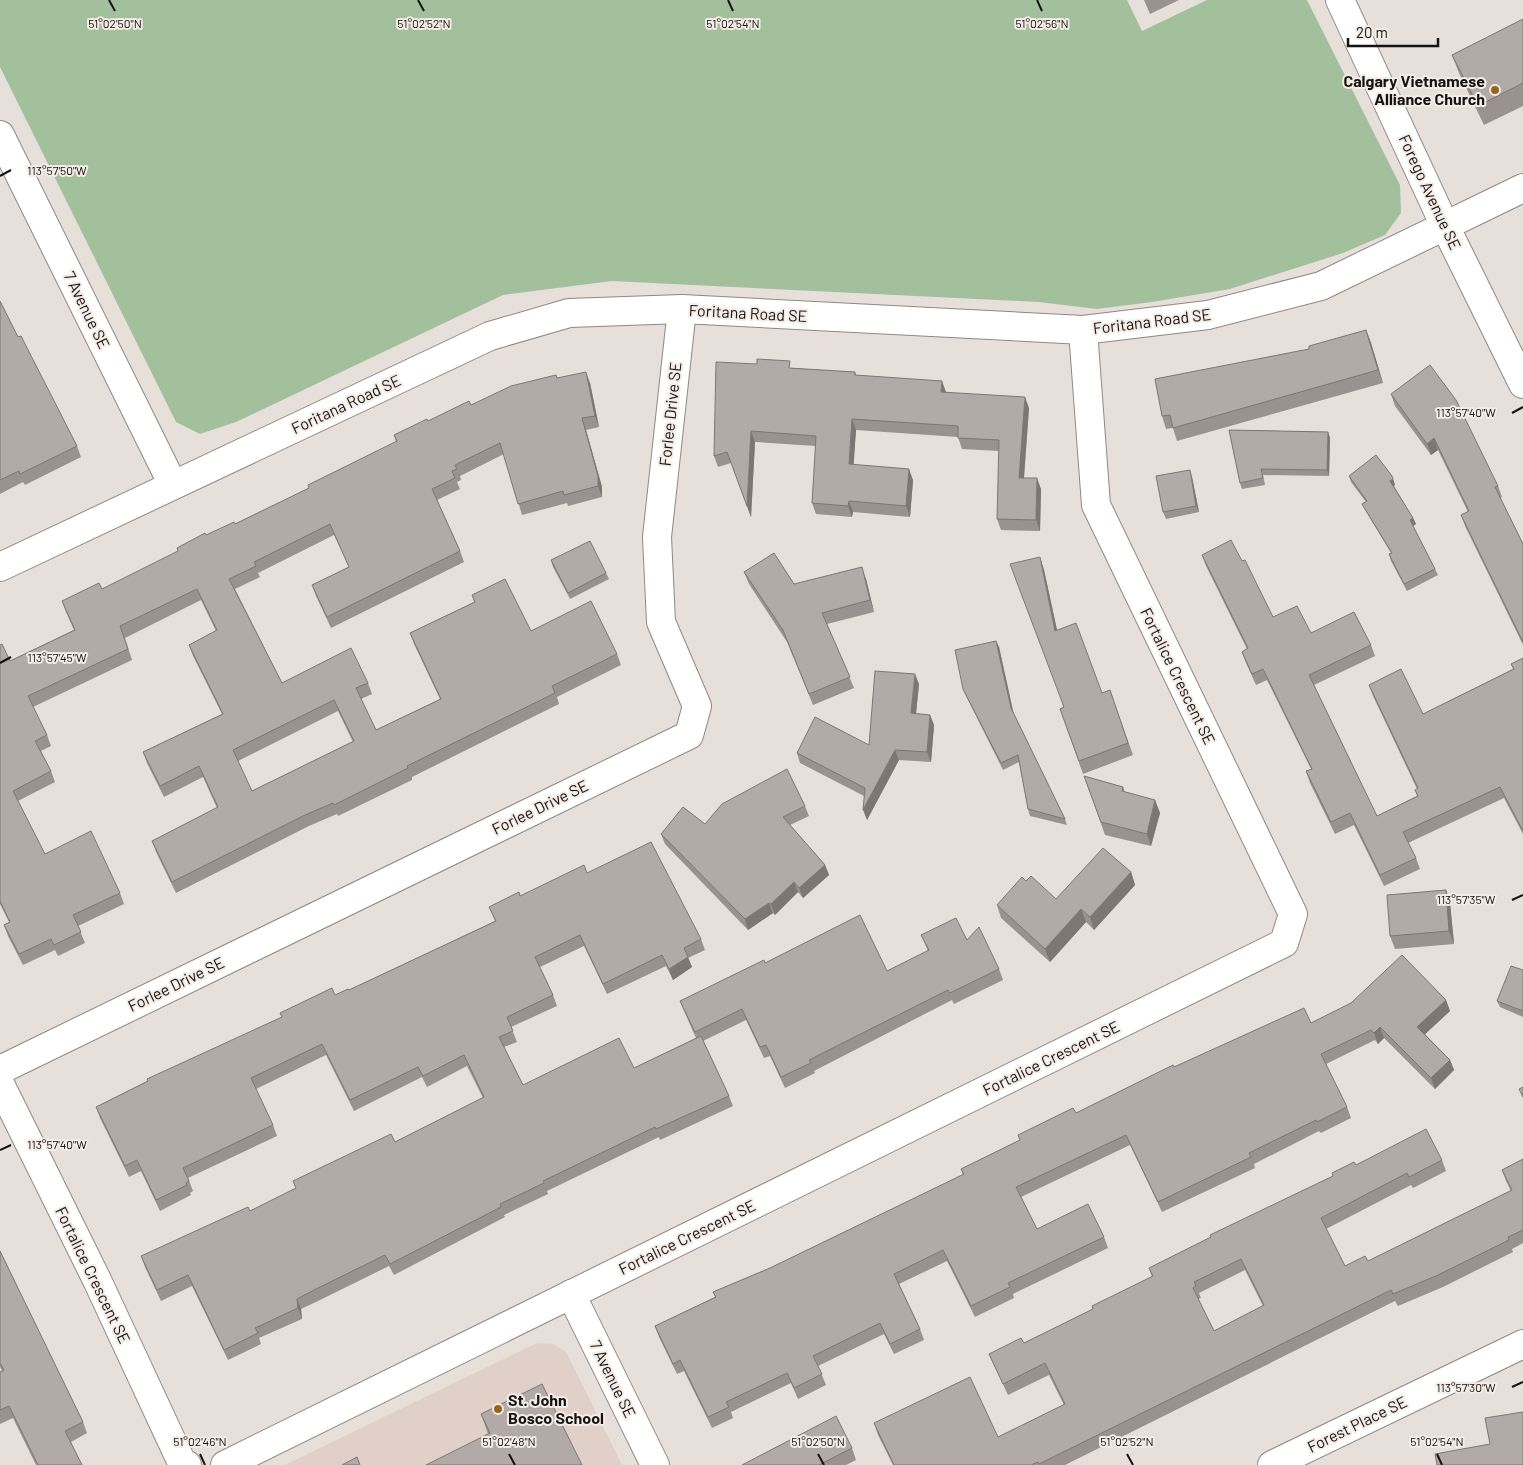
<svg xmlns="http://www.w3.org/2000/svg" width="1523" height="1465" viewBox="0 0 1523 1465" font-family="Barlow,sans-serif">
<rect width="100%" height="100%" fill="#e6dfda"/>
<path fill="#e0d0c8" d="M 537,1343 L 553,1344 L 566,1352 L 622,1465 L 285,1465 Z"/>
<path fill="#a3c09d" d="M 0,0 L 1127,0 L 1142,31 L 1207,0 L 1307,0 L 1400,185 L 1401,213 L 1385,235 L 1343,253 L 1230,289 L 1152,302 L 1097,309 L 1039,302 L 612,281 L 503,295 L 236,422 L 200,434 L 176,422 L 0,67 Z"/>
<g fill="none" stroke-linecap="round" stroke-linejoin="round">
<defs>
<g id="minor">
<path d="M 1340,0 L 1445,226 L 1523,384"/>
<path d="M 0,135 L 173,485"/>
<path d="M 0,567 L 490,336 L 569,313 L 682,309 L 1083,330 L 1208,315 L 1321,286 L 1523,188"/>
<path d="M 0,1070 L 689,735 L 697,706 L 661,622 L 657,537 L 682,309"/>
<path d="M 0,1084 L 97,1280 L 182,1463 L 187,1465"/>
<path d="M 571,1294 L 655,1465"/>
<path d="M 225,1465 L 1284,943 L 1293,914 L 1096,505 L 1083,330"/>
<path d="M 1272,1465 L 1523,1344"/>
</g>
</defs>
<use href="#minor" stroke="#908884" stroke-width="30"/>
<use href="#minor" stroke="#fff" stroke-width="28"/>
</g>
<g fill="#99928f" fill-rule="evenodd">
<path d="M 1144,0 L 1179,0 L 1150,14 Z"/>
<path d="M 1523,19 L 1523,106 L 1484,125 L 1459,73 L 1452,55 Z"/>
<path d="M 0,301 L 18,337 L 77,446 L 81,457 L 25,485 L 23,482 L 0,494 Z"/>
<path d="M 1366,330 L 1371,343 L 1383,383 L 1177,441 L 1173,428 L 1166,429 L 1162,416 L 1309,349 Z"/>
<path d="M 792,368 L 855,372 L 856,375 L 1029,408 L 1024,478 L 1041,489 L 1040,531 L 1001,530 L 997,519 L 999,451 L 962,449 L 958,437 L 856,430 L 853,465 L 913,480 L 910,517 L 853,512 L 852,517 L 816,514 L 812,503 L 816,446 L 755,442 L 751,517 L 731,463 L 718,467 L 714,456 Z"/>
<path d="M 557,378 L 590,383 L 599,427 L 586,430 L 602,487 L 602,497 L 568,506 L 567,503 L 522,515 L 504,454 L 460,476 L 461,480 L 457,482 L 460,489 L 437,500 L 460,551 L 464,562 L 331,628 L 316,596 L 312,585 L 349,567 L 334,535 L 258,573 L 260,577 L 235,589 L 282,683 L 368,683 L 372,694 L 361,699 L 376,730 L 440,699 L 414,644 L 410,633 L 474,602 L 472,595 L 531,631 L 617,654 L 621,665 L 557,697 L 559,704 L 412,777 L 412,780 L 338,816 L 337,814 L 309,826 L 176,893 L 156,852 L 152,841 L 217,808 L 203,777 L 164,797 L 147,763 L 143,752 L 222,714 L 193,656 L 189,645 L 216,631 L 201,600 L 125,638 L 132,660 L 33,707 L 47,735 L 51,746 L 41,751 L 51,771 L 55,782 L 18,801 L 45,854 L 120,893 L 124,904 L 78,926 L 85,943 L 58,956 L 55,950 L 23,965 L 8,936 L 4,925 L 9,922 L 0,904 L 0,645 L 10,661 L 74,630 L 66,612 L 62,601 L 102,589 L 178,552 L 177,548 L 235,524 L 309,488 L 396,442 L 394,435 L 471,405 ZM 338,711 L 353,742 L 252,791 L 238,761 Z"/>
<path d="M 1391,394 L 1498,486 L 1502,497 L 1500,498 L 1523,544 L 1523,645 L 1465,526 L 1461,515 L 1468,512 L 1438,450 L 1431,455 L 1395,406 Z"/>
<path d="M 1229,430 L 1328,432 L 1330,438 L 1329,476 L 1263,475 L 1265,485 L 1242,489 L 1240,483 Z"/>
<path d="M 1349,476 L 1392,476 L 1395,485 L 1394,486 L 1413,518 L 1416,524 L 1413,526 L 1435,569 L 1438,575 L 1407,591 L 1391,561 L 1389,554 L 1391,553 L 1365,510 L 1362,504 L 1366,502 L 1351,482 Z"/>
<path d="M 1192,477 L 1199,512 L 1166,519 L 1163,512 Z"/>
<path d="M 1202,555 L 1242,561 L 1273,617 L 1311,633 L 1371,645 L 1375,656 L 1314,685 L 1377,816 L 1417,796 L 1415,790 L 1417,789 L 1373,696 L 1369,685 L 1423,714 L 1513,669 L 1511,664 L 1523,658 L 1523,834 L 1504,798 L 1408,843 L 1416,858 L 1420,869 L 1384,886 L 1354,825 L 1335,834 L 1310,783 L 1306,771 L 1311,769 L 1267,680 L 1256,685 L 1246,663 L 1242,652 L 1247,649 L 1206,566 Z"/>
<path d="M 1040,557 L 1044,570 L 1057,630 L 1102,693 L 1110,690 L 1133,755 L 1083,774 L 1060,709 L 1063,707 Z"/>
<path d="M 551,560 L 606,573 L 609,579 L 570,599 L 553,567 Z"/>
<path d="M 744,572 L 794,584 L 866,579 L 874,612 L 827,624 L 854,688 L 813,705 L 787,642 L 749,584 Z"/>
<path d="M 996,641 L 999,647 L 1013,712 L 1065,819 L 1067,825 L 1030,816 L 1028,809 L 1019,762 L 1003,770 L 966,696 L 963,689 Z"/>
<path d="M 919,684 L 916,714 L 930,715 L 934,725 L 931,762 L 899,760 L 867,820 L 864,796 L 800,763 L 797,753 L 869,745 Z"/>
<path d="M 1084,776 L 1123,787 L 1125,792 L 1155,800 L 1160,813 L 1151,846 L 1105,835 Z"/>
<path d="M 805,806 L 809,816 L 790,825 L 825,865 L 829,875 L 803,898 L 798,892 L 775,915 L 773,913 L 748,930 L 665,844 L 661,834 L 705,824 Z"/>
<path d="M 1131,872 L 1135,885 L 1094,930 L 1086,922 L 1050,962 L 1001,918 L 997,905 L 1026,881 L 1056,899 Z"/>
<path d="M 587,873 L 701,939 L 705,950 L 688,958 L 692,967 L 673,980 L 666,966 L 607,994 L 584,946 L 540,967 L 553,995 L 557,1006 L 511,1027 L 517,1042 L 504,1047 L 523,1085 L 634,1068 L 696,1038 L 684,1011 L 680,1001 L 765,963 L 887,971 L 928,951 L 921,935 L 967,940 L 999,969 L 1003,980 L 954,1004 L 952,1000 L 814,1071 L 815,1073 L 785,1088 L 770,1056 L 764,1058 L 746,1020 L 703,1041 L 729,1096 L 733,1106 L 660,1140 L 659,1137 L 547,1191 L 548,1194 L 504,1215 L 505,1217 L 394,1275 L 389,1266 L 318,1301 L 301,1309 L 302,1319 L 259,1338 L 261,1344 L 228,1360 L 192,1286 L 161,1301 L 145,1267 L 141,1256 L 250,1211 L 296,1188 L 293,1181 L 395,1142 L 483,1098 L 467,1066 L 427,1087 L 422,1077 L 354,1111 L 326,1055 L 256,1089 L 273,1125 L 277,1136 L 188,1178 L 193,1191 L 190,1193 L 191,1195 L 160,1211 L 141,1171 L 129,1177 L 100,1118 L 96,1107 L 148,1081 L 335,995 L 349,990 L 495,921 L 489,907 Z"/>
<path d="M 1446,890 L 1450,903 L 1454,944 L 1395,949 L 1390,936 Z"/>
<path d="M 1523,970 L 1523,1017 L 1500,1007 L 1497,1001 Z"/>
<path d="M 1446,1000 L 1450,1011 L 1425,1034 L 1450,1060 L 1454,1070 L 1435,1089 L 1384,1038 L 1378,1044 L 1375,1040 L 1326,1064 L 1347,1107 L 1351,1118 L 1321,1133 L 1319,1131 L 1254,1164 L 1255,1168 L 1162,1212 L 1130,1145 L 1021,1197 L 1037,1229 L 1104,1237 L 1108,1248 L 1013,1294 L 1014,1298 L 975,1317 L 947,1261 L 899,1284 L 920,1329 L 924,1340 L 894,1354 L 884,1334 L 818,1366 L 826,1385 L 798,1399 L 791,1383 L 731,1412 L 733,1418 L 712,1428 L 684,1371 L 677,1374 L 659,1337 L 655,1326 L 715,1297 L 713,1292 L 770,1268 L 963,1175 L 961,1169 L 1020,1140 L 1018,1135 L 1076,1113 L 1174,1067 L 1311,1023 Z"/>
<path d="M 1523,1159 L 1523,1243 L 1512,1249 L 1513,1252 L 1443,1287 L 1398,1306 L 1395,1301 L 1065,1465 L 893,1465 L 878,1435 L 874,1423 L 998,1437 L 1064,1405 L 1049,1375 L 1008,1395 L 994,1365 L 989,1354 L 1024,1343 L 1093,1309 L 1152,1277 L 1149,1268 L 1356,1165 L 1442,1160 L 1446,1171 L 1413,1188 L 1411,1185 L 1326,1229 L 1345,1266 L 1368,1261 L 1511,1191 L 1506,1181 L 1502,1170 ZM 1245,1270 L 1263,1306 L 1214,1331 L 1198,1299 L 1201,1298 L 1199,1293 Z"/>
<path d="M 0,1251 L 83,1422 L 87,1433 L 71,1442 L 82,1465 L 36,1465 L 13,1418 L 0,1424 L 0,1372 L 2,1371 L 0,1367 Z"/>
<path d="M 481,1414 L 582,1465 L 488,1434 Z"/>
<path d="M 852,1448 L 856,1460 L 846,1465 L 742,1465 Z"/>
</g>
<g fill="#7d7774">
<path d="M 1366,330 L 1371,343 L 1383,383 L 1378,370 Z"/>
<path d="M 586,372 L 590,383 L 599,427 L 595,416 Z"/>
<path d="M 942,381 L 946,392 L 945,403 L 941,392 Z"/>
<path d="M 1025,397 L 1029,408 L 1023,489 L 1019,478 Z"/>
<path d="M 582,418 L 586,430 L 602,487 L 602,497 L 598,486 Z"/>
<path d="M 852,419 L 856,430 L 853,475 L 849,464 Z"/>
<path d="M 751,431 L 755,442 L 751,517 L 747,506 Z"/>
<path d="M 1328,432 L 1330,438 L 1329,476 L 1327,470 Z"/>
<path d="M 1434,438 L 1438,450 L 1431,455 L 1427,444 Z"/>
<path d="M 909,469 L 913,480 L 910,517 L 906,506 Z"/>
<path d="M 1190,470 L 1192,477 L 1199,512 L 1196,506 Z"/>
<path d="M 1037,478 L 1041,489 L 1040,531 L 1036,520 Z"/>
<path d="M 1393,479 L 1395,485 L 1392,487 L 1390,481 Z"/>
<path d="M 849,501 L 853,512 L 852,517 L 848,506 Z"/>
<path d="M 1413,518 L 1416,524 L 1413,526 L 1410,520 Z"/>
<path d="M 1040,557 L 1044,570 L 1060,644 L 1055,631 Z"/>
<path d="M 862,567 L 866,579 L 874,612 L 870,600 Z"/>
<path d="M 996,641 L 999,647 L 1014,715 L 1011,708 Z"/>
<path d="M 915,674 L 919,684 L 915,723 L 911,713 Z"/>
<path d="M 930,715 L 934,725 L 931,762 L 927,752 Z"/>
<path d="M 895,750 L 899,760 L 867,820 L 863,810 Z"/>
<path d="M 1155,800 L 1160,813 L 1151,846 L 1147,834 Z"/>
<path d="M 825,865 L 829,875 L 803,898 L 799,888 Z"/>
<path d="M 1131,872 L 1135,885 L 1094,930 L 1090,917 Z"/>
<path d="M 794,882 L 798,892 L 775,915 L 771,904 Z"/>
<path d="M 1446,890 L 1450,903 L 1454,944 L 1449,931 Z"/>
<path d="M 769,903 L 773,913 L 748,930 L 745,919 Z"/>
<path d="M 1081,909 L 1086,922 L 1050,962 L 1045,949 Z"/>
<path d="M 688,957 L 692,967 L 673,980 L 669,969 Z"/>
<path d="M 1446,1000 L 1450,1011 L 1421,1038 L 1417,1027 Z"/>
<path d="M 1380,1027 L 1384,1038 L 1378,1044 L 1374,1033 Z"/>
<path d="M 1450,1060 L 1454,1070 L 1435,1089 L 1431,1078 Z"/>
<path d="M 297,1299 L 301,1309 L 302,1319 L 298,1308 Z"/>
</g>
<g fill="#b2aaa6" stroke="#7d7774" fill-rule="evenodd">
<path d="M 1523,19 L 1523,83 L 1478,106 L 1452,55 Z"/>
<path d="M 0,301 L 18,337 L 21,336 L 77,446 L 20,474 L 19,471 L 0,480 Z"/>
<path d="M 1366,330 L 1378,370 L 1173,428 L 1170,415 L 1162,416 L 1155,379 L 1309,349 L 1309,346 Z"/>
<path d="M 757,359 L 790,361 L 789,368 L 855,372 L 855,375 L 942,381 L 941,392 L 1025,397 L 1019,478 L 1037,478 L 1036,520 L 997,519 L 999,440 L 958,438 L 958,426 L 852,419 L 849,464 L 909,469 L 906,506 L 849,501 L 848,506 L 812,503 L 816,436 L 751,431 L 747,506 L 727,452 L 714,456 L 716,362 L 757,364 Z"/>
<path d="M 1430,365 L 1456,400 L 1498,486 L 1495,487 L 1523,544 L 1523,642 L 1461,515 L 1469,511 L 1434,438 L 1427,444 L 1391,394 Z"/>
<path d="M 586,372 L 595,416 L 582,418 L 598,476 L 598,486 L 564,495 L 563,491 L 518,504 L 500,443 L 455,465 L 457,469 L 452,471 L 455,478 L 432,489 L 460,551 L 327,617 L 312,585 L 349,567 L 330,524 L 254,562 L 256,566 L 229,579 L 282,683 L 351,648 L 368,683 L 356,688 L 376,730 L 441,699 L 410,633 L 475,602 L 472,595 L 505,579 L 531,631 L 591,601 L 617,654 L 552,686 L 555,693 L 407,766 L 408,768 L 334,805 L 333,803 L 305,815 L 172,882 L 152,841 L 218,807 L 199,766 L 160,786 L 143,752 L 223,714 L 189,645 L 217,630 L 197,589 L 120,626 L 128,649 L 28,696 L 47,735 L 35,741 L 51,771 L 13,791 L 45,854 L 91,831 L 120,893 L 73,915 L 81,932 L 54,945 L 51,939 L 19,954 L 4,925 L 10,922 L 0,901 L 0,645 L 2,644 L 10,661 L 75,630 L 62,601 L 99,583 L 102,589 L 178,551 L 177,548 L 205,533 L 206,535 L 234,522 L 235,524 L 309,488 L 308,485 L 397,441 L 394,435 L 427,419 L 428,421 L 469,401 L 471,405 L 511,386 L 556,375 L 557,378 ZM 334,700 L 354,741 L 252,791 L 233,750 Z"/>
<path d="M 1229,430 L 1328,432 L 1327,470 L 1261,469 L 1263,478 L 1240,483 Z"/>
<path d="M 1376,455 L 1392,476 L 1393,479 L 1390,481 L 1413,518 L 1410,520 L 1435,569 L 1404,584 L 1389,554 L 1392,553 L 1362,504 L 1367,501 L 1349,476 Z"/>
<path d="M 1190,470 L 1196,506 L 1163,512 L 1156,476 Z"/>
<path d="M 1231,540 L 1242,561 L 1245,560 L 1273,617 L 1297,606 L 1311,633 L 1354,612 L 1371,645 L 1309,675 L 1377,816 L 1418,796 L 1415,790 L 1418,788 L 1369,685 L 1401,669 L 1423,714 L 1514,669 L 1511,664 L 1523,658 L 1523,831 L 1500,787 L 1403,832 L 1416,858 L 1380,875 L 1350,813 L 1331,822 L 1306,771 L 1312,769 L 1263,669 L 1252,674 L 1242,652 L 1248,648 L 1202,555 Z"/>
<path d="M 590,541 L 606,573 L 568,593 L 551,560 Z"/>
<path d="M 774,553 L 794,584 L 862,567 L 870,600 L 822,613 L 850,677 L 809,694 L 783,630 L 744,572 Z"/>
<path d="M 1040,557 L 1055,631 L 1076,623 L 1102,693 L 1110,690 L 1128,743 L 1079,761 L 1060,709 L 1064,707 L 1010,564 Z"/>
<path d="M 996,641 L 1011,708 L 1065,819 L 1028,809 L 1018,755 L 1001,763 L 963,689 L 955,650 Z"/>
<path d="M 875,671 L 915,674 L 911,713 L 930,715 L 927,752 L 895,750 L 863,810 L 865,788 L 797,753 L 815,717 L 869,745 Z"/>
<path d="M 787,769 L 805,806 L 783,817 L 825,865 L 799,888 L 794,882 L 771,904 L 769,903 L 745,919 L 661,834 L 683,807 L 705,824 L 722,804 Z"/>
<path d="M 1084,776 L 1123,787 L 1122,791 L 1155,800 L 1147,834 L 1101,822 Z"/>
<path d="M 651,842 L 701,939 L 684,948 L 688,957 L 669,969 L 662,955 L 603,984 L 580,935 L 535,957 L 553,995 L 507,1017 L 513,1031 L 499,1037 L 523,1085 L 619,1038 L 634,1068 L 701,1036 L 729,1096 L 656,1129 L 655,1127 L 543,1181 L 544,1183 L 500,1204 L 501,1207 L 390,1264 L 385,1255 L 314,1290 L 297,1299 L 298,1308 L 255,1328 L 258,1333 L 224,1350 L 188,1275 L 157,1290 L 141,1256 L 248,1207 L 250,1211 L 296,1188 L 293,1181 L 391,1134 L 395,1142 L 484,1097 L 464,1055 L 423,1076 L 418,1067 L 350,1100 L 322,1044 L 251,1078 L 273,1125 L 183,1168 L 189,1181 L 186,1183 L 187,1185 L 156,1200 L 137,1160 L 125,1166 L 96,1107 L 148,1081 L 147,1079 L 282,1017 L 280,1013 L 332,988 L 335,995 L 348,989 L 349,990 L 496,921 L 489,907 L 519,892 L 520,896 L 584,865 L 587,873 Z"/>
<path d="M 1103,848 L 1131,872 L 1090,917 L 1081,909 L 1045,949 L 997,905 L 1022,877 L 1026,881 L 1031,876 L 1056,899 Z"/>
<path d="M 1446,890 L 1449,931 L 1390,936 L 1387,895 Z"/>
<path d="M 860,915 L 887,971 L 929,950 L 921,935 L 956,918 L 967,940 L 979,927 L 999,969 L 950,993 L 948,990 L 809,1060 L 811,1063 L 781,1077 L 766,1045 L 760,1047 L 742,1009 L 695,1032 L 680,1001 L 764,960 L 765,963 Z"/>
<path d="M 1402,955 L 1446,1000 L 1417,1027 L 1450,1060 L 1431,1078 L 1380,1027 L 1374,1033 L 1371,1030 L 1321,1054 L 1347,1107 L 1317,1122 L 1316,1120 L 1249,1153 L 1251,1157 L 1158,1202 L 1126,1135 L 1016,1187 L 1037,1229 L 1088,1204 L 1104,1237 L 1008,1283 L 1010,1287 L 971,1306 L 943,1250 L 894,1274 L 920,1329 L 890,1344 L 880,1323 L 813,1356 L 822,1374 L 794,1388 L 787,1373 L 726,1402 L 729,1407 L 708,1417 L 680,1360 L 673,1364 L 655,1326 L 716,1297 L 713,1292 L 770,1268 L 964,1174 L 961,1169 L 1020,1140 L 1018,1135 L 1073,1108 L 1076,1113 L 1173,1065 L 1174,1067 L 1304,1008 L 1311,1023 L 1351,1003 Z"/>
<path d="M 1511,966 L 1523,970 L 1523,1011 L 1497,1001 Z"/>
<path d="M 1523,1087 L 1523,1097 L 1519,1089 Z"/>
<path d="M 1426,1129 L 1442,1160 L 1409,1177 L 1407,1173 L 1321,1218 L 1345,1266 L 1365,1256 L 1368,1261 L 1512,1190 L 1502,1170 L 1523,1159 L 1523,1230 L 1508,1237 L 1509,1240 L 1438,1275 L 1393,1294 L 1391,1290 L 1039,1464 L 1038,1462 L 1031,1465 L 894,1465 L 874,1423 L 970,1377 L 998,1437 L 1065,1404 L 1045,1363 L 1003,1384 L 989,1354 L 1021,1338 L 1024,1343 L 1093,1309 L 1092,1306 L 1153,1276 L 1149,1268 L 1211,1237 L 1210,1235 L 1333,1176 L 1332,1173 L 1354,1162 L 1356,1165 ZM 1241,1259 L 1264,1305 L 1214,1331 L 1193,1288 L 1196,1286 L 1194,1282 Z"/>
<path d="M 0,1251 L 83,1422 L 65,1431 L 82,1465 L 38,1465 L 9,1406 L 0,1410 L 0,1372 L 4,1370 L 0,1363 Z"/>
<path d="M 542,1384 L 582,1465 L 426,1465 L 490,1433 L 481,1414 Z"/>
<path d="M 1523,1412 L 1523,1465 L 1437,1465 L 1435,1454 L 1490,1444 L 1485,1418 Z"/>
<path d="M 836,1416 L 852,1448 L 819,1465 L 742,1465 Z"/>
<path d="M 357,1457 L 360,1465 L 342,1465 Z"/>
</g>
<path fill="none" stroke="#151211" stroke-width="2" d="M 109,0 L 115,11M 418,0 L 424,11M 728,0 L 733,11M 1037,0 L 1042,11M 0,176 L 11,170M 1512,413 L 1523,407M 0,663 L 11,657M 1512,900 L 1523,895M 0,1150 L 11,1145M 1512,1387 L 1523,1382M 200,1454 L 205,1465M 509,1454 L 515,1465M 818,1454 L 824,1465M 1127,1454 L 1133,1465M 1437,1454 L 1442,1465"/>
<g fill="#976518" stroke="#f4ece7" stroke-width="2">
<circle cx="1495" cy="90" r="5"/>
<circle cx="498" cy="1409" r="5"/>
</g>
<g text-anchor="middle" stroke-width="4" stroke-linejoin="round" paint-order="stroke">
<g font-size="16" font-weight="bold" fill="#151211" stroke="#f4ece7" text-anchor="end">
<text x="1485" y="87">Calgary Vietnamese<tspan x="1485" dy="18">Alliance Church</tspan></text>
<text x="508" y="1406" text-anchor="start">St. John<tspan x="508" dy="18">Bosco School</tspan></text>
</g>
<g font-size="16" fill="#151211" stroke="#f4ece7">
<text transform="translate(1430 192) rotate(65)" y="6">Forego Avenue SE</text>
<text transform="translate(87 310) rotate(64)" y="6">7 Avenue SE</text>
<text transform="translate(748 313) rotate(3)" y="6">Foritana Road SE</text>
<text transform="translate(1152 321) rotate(-7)" y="6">Foritana Road SE</text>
<text transform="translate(346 404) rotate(-25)" y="6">Foritana Road SE</text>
<text transform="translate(670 414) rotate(-84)" y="6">Forlee Drive SE</text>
<text transform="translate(1178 676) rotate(64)" y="6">Fortalice Crescent SE</text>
<text transform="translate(540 807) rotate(-26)" y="6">Forlee Drive SE</text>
<text transform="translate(176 984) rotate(-26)" y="6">Forlee Drive SE</text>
<text transform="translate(1051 1058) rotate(-26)" y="6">Fortalice Crescent SE</text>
<text transform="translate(687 1237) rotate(-26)" y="6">Fortalice Crescent SE</text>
<text transform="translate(93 1275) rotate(64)" y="6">Fortalice Crescent SE</text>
<text transform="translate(613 1379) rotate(64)" y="6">7 Avenue SE</text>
<text transform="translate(1357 1424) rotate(-26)" y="6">Forest Place SE</text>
</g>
</g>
<g font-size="12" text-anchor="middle" fill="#151211" stroke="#f4ece7" stroke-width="4" stroke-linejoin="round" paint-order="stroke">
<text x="115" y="28">51°02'50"N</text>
<text x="424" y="28">51°02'52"N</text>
<text x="733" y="28">51°02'54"N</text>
<text x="1042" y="28">51°02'56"N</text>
<text x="57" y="175">113°57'50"W</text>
<text x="1466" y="417">113°57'40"W</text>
<text x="57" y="662">113°57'45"W</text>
<text x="1466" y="904">113°57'35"W</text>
<text x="57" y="1149">113°57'40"W</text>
<text x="1466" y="1392">113°57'30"W</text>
<text x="200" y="1446">51°02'46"N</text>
<text x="509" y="1446">51°02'48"N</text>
<text x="818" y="1446">51°02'50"N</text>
<text x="1127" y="1446">51°02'52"N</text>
<text x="1437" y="1446">51°02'54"N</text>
</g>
<path d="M1348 38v8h90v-8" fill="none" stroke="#151211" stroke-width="2.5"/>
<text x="1356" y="38" font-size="15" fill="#151211" stroke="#f4ece7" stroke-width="4" paint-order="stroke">20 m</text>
</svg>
